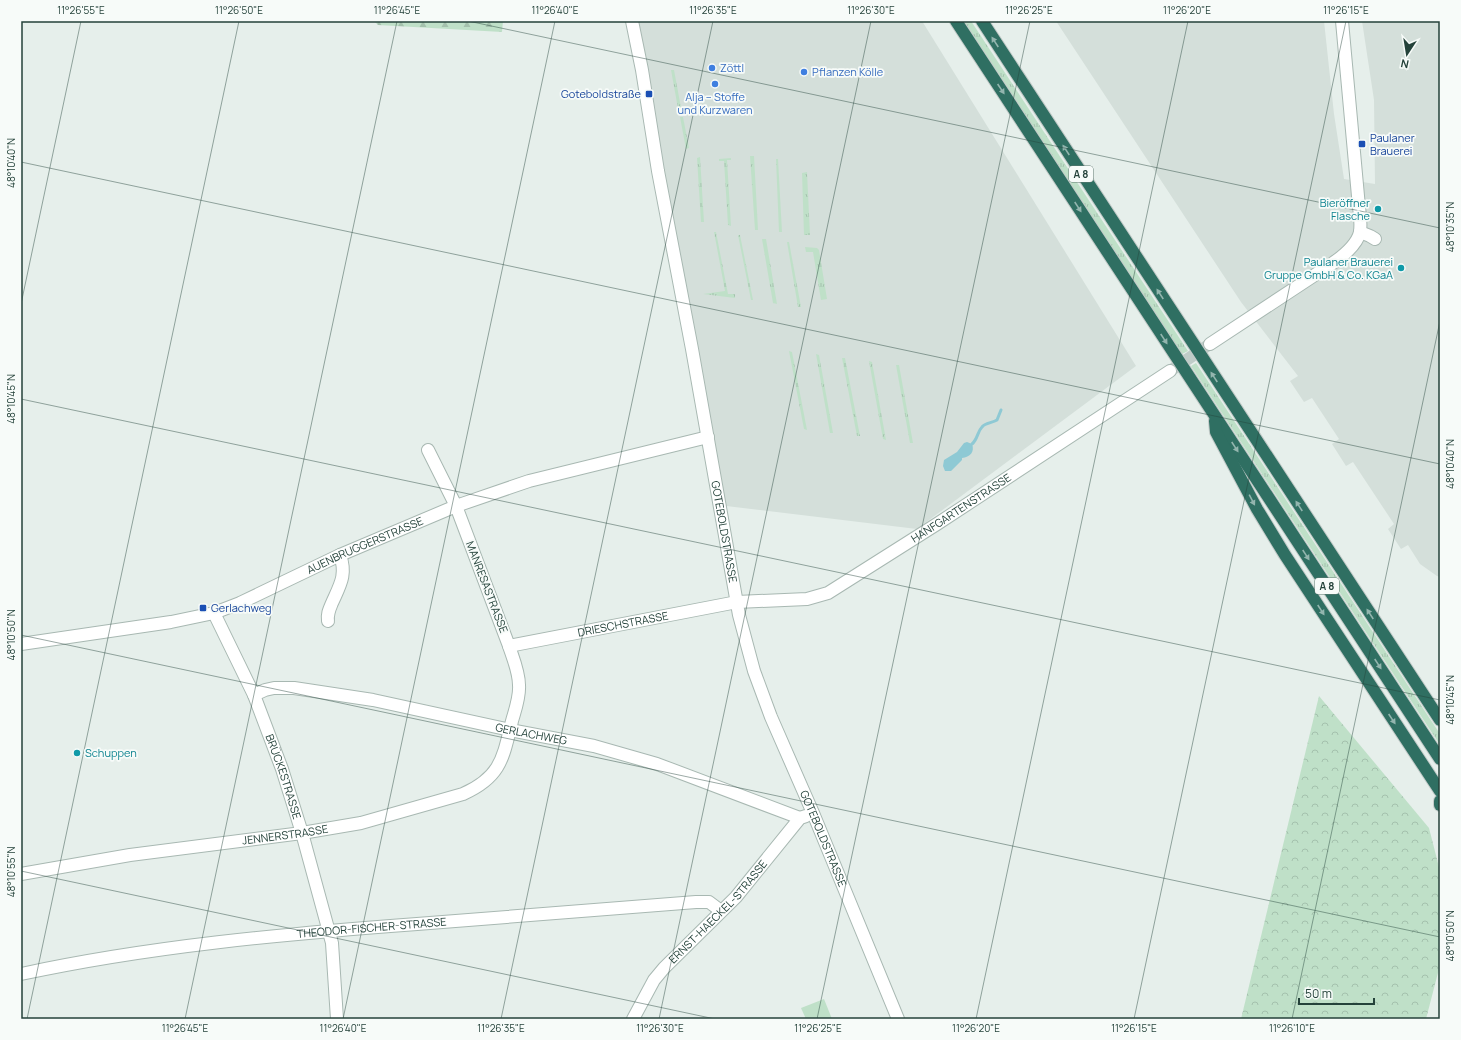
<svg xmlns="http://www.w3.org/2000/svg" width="1461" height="1040" viewBox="0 0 1461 1040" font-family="Manrope,sans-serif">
<defs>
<pattern id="grass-tufts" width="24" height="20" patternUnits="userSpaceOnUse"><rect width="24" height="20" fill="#bfe0c8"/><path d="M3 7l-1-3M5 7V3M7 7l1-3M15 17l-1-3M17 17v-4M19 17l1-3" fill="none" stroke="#a4c1ad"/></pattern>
<pattern id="forest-firs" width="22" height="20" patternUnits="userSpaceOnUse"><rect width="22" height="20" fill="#bfe0c8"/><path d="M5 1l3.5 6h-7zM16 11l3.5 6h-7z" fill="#a4c1ad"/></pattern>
<pattern id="park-crowns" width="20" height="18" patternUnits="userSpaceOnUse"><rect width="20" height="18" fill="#bfe0c8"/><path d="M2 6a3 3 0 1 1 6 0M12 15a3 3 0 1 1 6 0" fill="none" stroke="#a4c1ad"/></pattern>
</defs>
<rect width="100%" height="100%" fill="#e6efeb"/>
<g fill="#d4dfda">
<path d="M 629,21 L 922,21 L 1136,366 L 917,529 L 718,505 Z"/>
<path d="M 1056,21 L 1324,21 L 1334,114 L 1344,179 L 1375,184 L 1374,100 L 1362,21 L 1440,21 L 1440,577 L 1437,576 L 1420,564 L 1408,545 L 1401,549 L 1388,529 L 1394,524 L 1353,462 L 1346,466 L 1332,444 L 1339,439 L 1312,398 L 1304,402 L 1290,381 L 1298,376 L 1241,302 Z"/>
</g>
<g fill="url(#grass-tufts)">
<path d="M 964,21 L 971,21 L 1188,351 L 1182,354 Z"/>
<path d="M 671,70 L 674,70 L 682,113 L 679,114 Z"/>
<path d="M 680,117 L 683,117 L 689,148 L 686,149 Z"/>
<path d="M 750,156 L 754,156 L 758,230 L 755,230 Z"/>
<path d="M 700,157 L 704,222 L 701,222 L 697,158 Z"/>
<path d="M 731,158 L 731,160 L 727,160 L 731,226 L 728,225 L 724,161 L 719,161 L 719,159 Z"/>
<path d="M 776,159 L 778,159 L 782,232 L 779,232 Z"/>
<path d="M 807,172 L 810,235 L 804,235 L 802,173 Z"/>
<path d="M 714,232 L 716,232 L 728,294 L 735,294 L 735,298 L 703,294 L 725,291 Z"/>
<path d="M 738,235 L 740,235 L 753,300 L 751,300 Z"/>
<path d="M 762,239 L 766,239 L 777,304 L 773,303 Z"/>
<path d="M 787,242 L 789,242 L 801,307 L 798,307 Z"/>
<path d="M 805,247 L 817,248 L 819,250 L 827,299 L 821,300 L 813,252 L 806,252 Z"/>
<path d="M 789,351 L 792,352 L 807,430 L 804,429 Z"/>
<path d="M 816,354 L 819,355 L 833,433 L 830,433 Z"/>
<path d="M 842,358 L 845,358 L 860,436 L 857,436 Z"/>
<path d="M 869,361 L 872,362 L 886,440 L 883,439 Z"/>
<path d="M 1196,363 L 1440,734 L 1440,745 L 1191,366 Z"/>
<path d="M 896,365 L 899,365 L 913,443 L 910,443 Z"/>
</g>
<path fill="url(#forest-firs)" d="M 374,21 L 503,21 L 502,32 L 378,25 Z"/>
<path fill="url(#park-crowns)" d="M 1319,696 L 1429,828 L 1440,871 L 1440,965 L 1426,1019 L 1241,1019 Z"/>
<path fill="#bfe0c8" d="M 824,999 L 832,1019 L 806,1019 L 801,1008 Z"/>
<path fill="#8ec9d4" d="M 967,442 L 972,444 C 975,452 970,457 962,458 L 962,460 L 951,471 L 945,471 L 943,466 L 944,460 L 957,452 L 964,443 Z"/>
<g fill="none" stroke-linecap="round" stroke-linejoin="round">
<path stroke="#8ec9d4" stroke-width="3" d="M 972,444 C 978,439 977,432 982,427 C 985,423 992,423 997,420 L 1001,410"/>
<path stroke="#bfccc8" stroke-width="12" stroke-dasharray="12 6" stroke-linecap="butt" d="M 1170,371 L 1210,344"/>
<defs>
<g id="minor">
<path id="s1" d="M 632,21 L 642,70 L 658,171 L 692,349 L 739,615 L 754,671 L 771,717 L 813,813 L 898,1019"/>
<path d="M 1360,232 L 1370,236 L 1375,239"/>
<path d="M 1210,344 L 1333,263 C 1343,256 1357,245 1360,232 C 1361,224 1360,214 1359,207 L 1342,21"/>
<path id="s2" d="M 214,613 L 254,695 L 282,769 L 302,833 L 332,943 L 337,1019"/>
<path d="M 328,621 C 327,614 329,610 332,603 C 340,585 347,575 340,555"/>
<path id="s3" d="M 21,644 L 171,622 L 214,613 L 240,603 L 340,555 L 456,506 L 529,481 L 708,437"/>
<path id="s4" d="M 509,646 L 737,602 L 807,599 L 828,593 L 937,524 L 1170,371"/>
<path id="s5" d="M 254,695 L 265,690 L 274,688 L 294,688 L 373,700 L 510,730 L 594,746 L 657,764 L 800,818"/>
<path id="s6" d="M 21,874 L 130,855 L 302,833 L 361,823 L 463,794 C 501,777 503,758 512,721 C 515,710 520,697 519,685 C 519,672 513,658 509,646 L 456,506 L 428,450"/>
<path id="s7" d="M 21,974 C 151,946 284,934 417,924 C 510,916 603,909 696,902 L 709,902 L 721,911"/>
<path id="s8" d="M 633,1019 L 654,980 L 664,968 L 736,897 L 800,818 L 806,816"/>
</g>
<g id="highway">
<path d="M 956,21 L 1440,759"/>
<path d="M 982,21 L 1440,720"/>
<path d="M 1215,421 L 1216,432 L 1257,509 L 1285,555 L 1440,791"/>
<path d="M 1440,801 L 1440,805"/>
</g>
</defs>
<use href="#minor" stroke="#a8b8b2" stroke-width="14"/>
<use href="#highway" stroke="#c2cac8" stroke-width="14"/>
<use href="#minor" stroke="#fff" stroke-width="12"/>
<use href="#highway" stroke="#2f6f62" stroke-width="12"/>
</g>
<defs><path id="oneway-solid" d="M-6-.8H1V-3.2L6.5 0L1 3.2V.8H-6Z"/></defs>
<g fill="#93b5ae">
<use href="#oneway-solid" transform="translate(995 42) rotate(-123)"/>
<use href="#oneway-solid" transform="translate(1001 89) rotate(56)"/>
<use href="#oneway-solid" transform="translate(1066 150) rotate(-123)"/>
<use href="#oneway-solid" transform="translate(1078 207) rotate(57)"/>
<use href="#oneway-solid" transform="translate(1160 294) rotate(-123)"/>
<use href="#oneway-solid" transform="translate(1164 339) rotate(57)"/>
<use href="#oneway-solid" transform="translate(1214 377) rotate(-123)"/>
<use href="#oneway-solid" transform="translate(1235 447) rotate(57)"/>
<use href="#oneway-solid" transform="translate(1252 500) rotate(62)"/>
<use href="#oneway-solid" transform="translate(1299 506) rotate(-123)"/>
<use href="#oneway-solid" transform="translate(1306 555) rotate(57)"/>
<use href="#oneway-solid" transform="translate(1321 610) rotate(57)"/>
<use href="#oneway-solid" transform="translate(1370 614) rotate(-123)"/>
<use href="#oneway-solid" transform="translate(1378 664) rotate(57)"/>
<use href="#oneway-solid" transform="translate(1392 719) rotate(56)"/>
</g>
<path fill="none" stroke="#24423a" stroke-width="1" stroke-opacity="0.45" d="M 468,21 L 1440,228M 21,162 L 1440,464M 21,304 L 81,21M 21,399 L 1440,700M 21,635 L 1440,937M 21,871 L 715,1019M 27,1019 L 239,21M 185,1019 L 397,21M 343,1019 L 555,21M 501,1019 L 713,21M 659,1019 L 871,21M 817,1019 L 1030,21M 976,1019 L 1188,21M 1134,1019 L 1346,21M 1292,1019 L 1440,321"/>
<g fill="#3f7fe0" stroke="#f7fbf9" stroke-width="1.5">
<circle cx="712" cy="68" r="4"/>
<circle cx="804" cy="72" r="4"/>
<circle cx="715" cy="84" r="4"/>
</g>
<g fill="#1a4fb4" stroke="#f7fbf9" stroke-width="1.5">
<rect x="645" y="90" width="8" height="8" rx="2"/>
<rect x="1358" y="140" width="8" height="8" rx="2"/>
<rect x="199" y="604" width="8" height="8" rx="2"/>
</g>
<g fill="#0f9aa8" stroke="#f7fbf9" stroke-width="1.5">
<circle cx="1378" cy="209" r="4"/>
<circle cx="1401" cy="268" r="4"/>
<circle cx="77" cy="753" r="4"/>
</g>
<g text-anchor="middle" stroke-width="3.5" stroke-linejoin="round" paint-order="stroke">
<g fill="#f7fbf9" stroke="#637a73" stroke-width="1">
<rect x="1069" y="166" width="24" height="16" rx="3"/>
<rect x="1315" y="578" width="24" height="16" rx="3"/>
</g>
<g font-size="10" font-weight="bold" fill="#24423a">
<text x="1081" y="178">A 8</text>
<text x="1327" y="590">A 8</text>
</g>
<g font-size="11" fill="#366cbe" stroke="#f7fbf9" text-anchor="start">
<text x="720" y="72">Zöttl</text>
<text x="812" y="76">Pflanzen Kölle</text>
<text x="715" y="101" text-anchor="middle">Alja – Stoffe<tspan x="715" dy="13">und Kurzwaren</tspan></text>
</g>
<g font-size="11" fill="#164399" stroke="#f7fbf9" text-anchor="start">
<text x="641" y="98" text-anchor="end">Goteboldstraße</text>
<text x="1370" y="142">Paulaner<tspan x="1370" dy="13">Brauerei</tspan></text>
<text x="211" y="612">Gerlachweg</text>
</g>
<g font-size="11" fill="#0d838f" stroke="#f7fbf9" text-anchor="end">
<text x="1370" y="207">Bieröffner<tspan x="1370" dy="13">Flasche</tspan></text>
<text x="1393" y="266">Paulaner Brauerei<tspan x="1393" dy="13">Gruppe GmbH &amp; Co. KGaA</tspan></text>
<text x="85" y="757" text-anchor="start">Schuppen</text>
</g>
<g font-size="11" fill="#24423a" stroke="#f7fbf9">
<text dy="4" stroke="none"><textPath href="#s4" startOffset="482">HANFGARTENSTRASSE</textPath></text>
<text dy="4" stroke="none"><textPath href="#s1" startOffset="519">GOTEBOLDSTRASSE</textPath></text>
<text dy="4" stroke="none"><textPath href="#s3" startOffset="361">AUENBRUGGERSTRASSE</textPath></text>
<text transform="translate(487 587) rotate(69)" y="4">MANRESASTRASSE</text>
<text dy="4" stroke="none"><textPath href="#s4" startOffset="116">DRIESCHSTRASSE</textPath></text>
<text dy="4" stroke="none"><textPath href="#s5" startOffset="283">GERLACHWEG</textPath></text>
<text dy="4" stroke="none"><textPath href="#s2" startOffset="178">BRÜCKESTRASSE</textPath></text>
<text dy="4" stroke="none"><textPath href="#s6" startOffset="267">JENNERSTRASSE</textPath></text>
<text dy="4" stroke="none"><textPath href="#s1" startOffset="843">GOTEBOLDSTRASSE</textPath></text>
<text dy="4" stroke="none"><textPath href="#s8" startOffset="138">ERNST-HAECKEL-STRASSE</textPath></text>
<text dy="4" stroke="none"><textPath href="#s7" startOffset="354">THEODOR-FISCHER-STRASSE</textPath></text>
</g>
</g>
<rect width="1461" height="1040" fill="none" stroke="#f7fbf9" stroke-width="44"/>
<g transform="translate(1407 54) rotate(192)" stroke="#f7fbf9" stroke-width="3" paint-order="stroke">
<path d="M0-3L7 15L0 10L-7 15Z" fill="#24423a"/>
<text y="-6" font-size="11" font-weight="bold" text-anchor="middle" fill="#24423a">N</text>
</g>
<path d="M1299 998v6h75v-6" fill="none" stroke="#24423a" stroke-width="2"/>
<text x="1305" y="998" font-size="12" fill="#24423a" stroke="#f7fbf9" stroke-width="3" paint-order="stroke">50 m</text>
<rect x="22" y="22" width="1417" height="996" fill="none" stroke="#24423a" stroke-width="1.5"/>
<g font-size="10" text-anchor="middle" fill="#24423a">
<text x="81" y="14">11°26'55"E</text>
<text x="239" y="14">11°26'50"E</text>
<text x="397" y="14">11°26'45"E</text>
<text x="555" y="14">11°26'40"E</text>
<text x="713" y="14">11°26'35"E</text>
<text x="871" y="14">11°26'30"E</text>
<text x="1029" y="14">11°26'25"E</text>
<text x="1187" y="14">11°26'20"E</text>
<text x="1346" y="14">11°26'15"E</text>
<text transform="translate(11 163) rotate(-90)" y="4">48°10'40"N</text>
<text transform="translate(1450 227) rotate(-90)" y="4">48°10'35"N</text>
<text transform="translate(11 399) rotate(-90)" y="4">48°10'45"N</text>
<text transform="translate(1450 464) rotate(-90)" y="4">48°10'40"N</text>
<text transform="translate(11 635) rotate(-90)" y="4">48°10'50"N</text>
<text transform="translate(1450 700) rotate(-90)" y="4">48°10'45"N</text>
<text transform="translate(11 872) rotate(-90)" y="4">48°10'55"N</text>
<text transform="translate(1450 936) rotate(-90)" y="4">48°10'50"N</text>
<text x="185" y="1032">11°26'45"E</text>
<text x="343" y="1032">11°26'40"E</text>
<text x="501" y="1032">11°26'35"E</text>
<text x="660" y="1032">11°26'30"E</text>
<text x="818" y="1032">11°26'25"E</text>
<text x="976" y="1032">11°26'20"E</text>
<text x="1134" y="1032">11°26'15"E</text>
<text x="1292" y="1032">11°26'10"E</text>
</g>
</svg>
